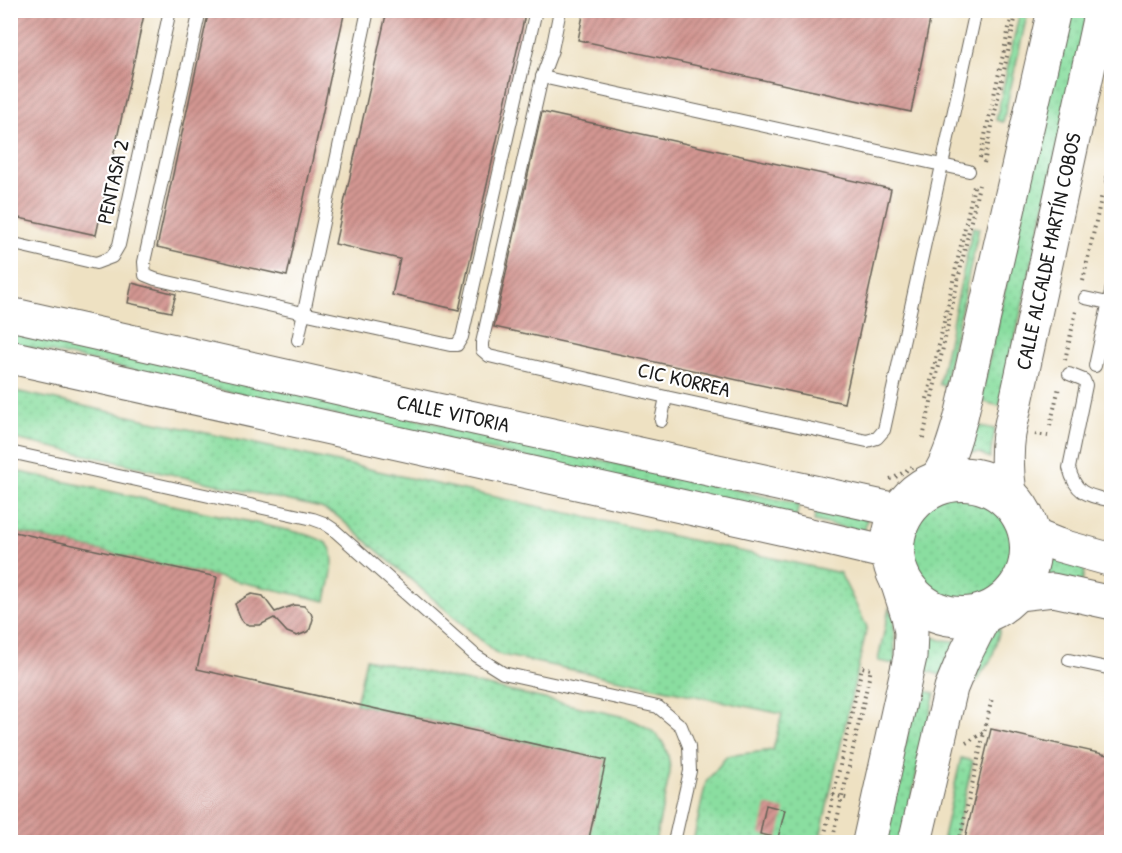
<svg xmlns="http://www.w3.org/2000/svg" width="1122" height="853" viewBox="0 0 1122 853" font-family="'Patrick Hand',sans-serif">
<defs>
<pattern id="grass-dots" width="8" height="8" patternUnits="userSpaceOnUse" patternTransform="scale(1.5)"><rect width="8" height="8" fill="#8adea0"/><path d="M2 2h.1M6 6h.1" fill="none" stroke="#76be89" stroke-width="1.8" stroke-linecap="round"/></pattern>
<pattern id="building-hatch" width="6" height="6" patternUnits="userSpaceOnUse" patternTransform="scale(1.5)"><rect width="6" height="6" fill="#d39692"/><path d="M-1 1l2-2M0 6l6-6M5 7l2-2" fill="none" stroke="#aa7a76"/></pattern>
</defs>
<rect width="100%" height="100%" fill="#fff"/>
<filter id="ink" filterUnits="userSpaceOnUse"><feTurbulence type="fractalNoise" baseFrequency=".0167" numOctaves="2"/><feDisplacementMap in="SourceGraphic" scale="12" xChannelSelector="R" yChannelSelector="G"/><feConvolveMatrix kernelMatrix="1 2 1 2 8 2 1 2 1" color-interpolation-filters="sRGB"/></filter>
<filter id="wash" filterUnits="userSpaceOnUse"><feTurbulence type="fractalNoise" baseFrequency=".008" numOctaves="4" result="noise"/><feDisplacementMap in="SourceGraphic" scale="24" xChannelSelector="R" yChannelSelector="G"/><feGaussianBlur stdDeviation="1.35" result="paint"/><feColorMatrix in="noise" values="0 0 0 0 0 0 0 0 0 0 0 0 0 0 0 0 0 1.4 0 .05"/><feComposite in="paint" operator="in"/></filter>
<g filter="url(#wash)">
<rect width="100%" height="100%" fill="#eee1c2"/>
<g fill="url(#grass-dots)" stroke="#537d5e" stroke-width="1.5">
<path d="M 1020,11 L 1028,11 L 1003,122 L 996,120 Z"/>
<path d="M 1067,11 L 1088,11 L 1000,406 L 980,401 Z"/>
<path d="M 973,227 L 979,228 L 944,386 L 939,384 Z"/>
<path d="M 11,329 L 799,504 L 796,518 L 11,343 Z"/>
<path d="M 11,390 L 840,573 L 867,627 L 819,842 L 693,842 L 706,782 L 727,756 L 773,750 L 782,714 L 497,654 L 337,516 L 321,508 L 11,438 Z"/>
<path d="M 975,425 L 995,429 L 990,458 L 979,453 L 967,452 Z"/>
<path d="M 11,470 L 292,531 C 301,533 322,538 328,545 C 339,557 328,587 326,601 L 11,531 Z"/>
<circle cx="962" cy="548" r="56"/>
<path d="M 817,508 L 867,519 L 864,532 L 814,521 Z"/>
<path d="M 1052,558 L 1085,568 L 1082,582 L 1047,576 L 1051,567 Z"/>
<path d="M 889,608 L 894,618 L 895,664 L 878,661 Z"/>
<path d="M 996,628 L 1000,629 L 992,658 L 975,683 L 968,682 Z"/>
<path d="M 926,634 L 941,640 L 957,641 L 941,675 L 922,670 Z"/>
<path d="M 366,659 L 625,717 C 653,728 669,738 670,772 L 655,842 L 588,842 L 605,760 L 356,704 Z"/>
<path d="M 917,689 L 935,693 L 901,842 L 884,842 Z"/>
<path d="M 961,758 L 973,761 L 954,842 L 942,842 Z"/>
</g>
<g id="blocks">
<g fill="url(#building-hatch)">
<path d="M 10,10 L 145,10 L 96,235 L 10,216 Z"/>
<path d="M 209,10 L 345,10 L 287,276 L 157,247 Z"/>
<path d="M 387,10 L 526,10 L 459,310 L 392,295 L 400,259 L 335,244 Z"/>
<path d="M 584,10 L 932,10 L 911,112 L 578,40 Z"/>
<path d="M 542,112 L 891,189 L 844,403 L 494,327 Z"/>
<path d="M 132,283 L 176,294 L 171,312 L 128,303 Z"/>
<path d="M 10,531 L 217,577 L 197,669 L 606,760 L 588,843 L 10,843 Z"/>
<path d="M 252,594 L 263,596 L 275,612 L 294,605 L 304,606 L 311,613 L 313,619 L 310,629 L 307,632 L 297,636 L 287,632 L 274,618 L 260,625 L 249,625 L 244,623 L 241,619 L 235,604 L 247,596 Z"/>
<path d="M 991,729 L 1112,756 L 1112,843 L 964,843 Z"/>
<path d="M 766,805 L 785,810 L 778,838 L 760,834 Z"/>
</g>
</g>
</g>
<g filter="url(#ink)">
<use href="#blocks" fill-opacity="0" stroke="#666156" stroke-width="1.5"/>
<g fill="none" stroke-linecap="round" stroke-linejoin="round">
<defs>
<g id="lane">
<path d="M 200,10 L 144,262 L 145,275 L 155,279 L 303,313 L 450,345 L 457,345 L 462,337 L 536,10"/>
<path d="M 560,10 L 552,50 L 542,77 L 969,171"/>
<path d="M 542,77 L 482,343 L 482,350 L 489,356 L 666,397 L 867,441 L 877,438 L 884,430 L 976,10"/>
<path d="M 1111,180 L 1112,180"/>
<path d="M 10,243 L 96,263 L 112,257 L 119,245 L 170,10"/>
<path d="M 1085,298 L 1108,303"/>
<path d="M 298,340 L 368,10"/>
<path d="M 1095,366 L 1112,287"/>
<path d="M 1069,374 L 1084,380 L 1086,385 L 1069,468 C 1076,495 1087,495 1112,501"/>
<path d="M 661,421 L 666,397"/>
<path d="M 10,452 L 313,519 L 324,523 L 333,529 L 476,656 L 503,673 L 658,707 L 681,726 L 689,746 L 690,771 L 674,842"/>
<path d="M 1069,660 L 1112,669"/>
</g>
<circle id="street" cx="962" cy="549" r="61"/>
<g id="secondary">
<path d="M 937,478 C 949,460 955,438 961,417 L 1054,10"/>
<path id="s1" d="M 1010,493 C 1007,473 1006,454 1009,434 L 1101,10"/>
<path d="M 869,842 L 910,657 L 911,632 L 908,616 L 898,585"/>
<path d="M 915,842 L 951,688 L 963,659 L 984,617"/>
</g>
<g id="highway">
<path id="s2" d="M 10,314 L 410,404 L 897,510"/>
<path d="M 10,357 L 802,533 L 888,553"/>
<circle cx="961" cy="547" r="73"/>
<path d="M 1033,535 L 1058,545 L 1112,560"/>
<path d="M 1018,594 L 1053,590 L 1112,603"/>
</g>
</defs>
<use href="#lane" stroke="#666156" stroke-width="14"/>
<use href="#street" stroke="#666156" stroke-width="28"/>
<use href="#secondary" stroke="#666156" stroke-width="35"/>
<use href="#highway" stroke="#666156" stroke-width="35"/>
<g stroke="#666156" stroke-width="4" stroke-dasharray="1.5 4.5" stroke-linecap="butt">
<path d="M 980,158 L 1013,10"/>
<path d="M 984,163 L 1017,10"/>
<path d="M 1109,163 L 1112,152"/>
<path d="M 1083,281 L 1102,194"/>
<path d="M 1065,360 L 1076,311"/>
<path d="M 927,399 L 974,186"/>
<path d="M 1050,426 L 1059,387"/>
<path d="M 1035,434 L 1048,436"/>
<path d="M 923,438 L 979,185"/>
<path d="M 890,479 L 894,478 L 912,467"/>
<path d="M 966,743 L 983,733"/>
<path d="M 833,795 L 850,799"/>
<path d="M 823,842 L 862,667 L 871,669 L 832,842"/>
<path d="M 959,842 L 992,698"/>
</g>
<use href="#lane" stroke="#fff" stroke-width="12"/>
<use href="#street" stroke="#fff" stroke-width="26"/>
<use href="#secondary" stroke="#fff" stroke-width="33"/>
<use href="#highway" stroke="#fff" stroke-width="33"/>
</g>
</g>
<g text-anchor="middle" stroke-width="4.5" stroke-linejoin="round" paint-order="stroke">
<g font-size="21" fill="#1c1c1c" stroke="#fff">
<text transform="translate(113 182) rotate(-78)" y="7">PENTASA 2</text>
<text dy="7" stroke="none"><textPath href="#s1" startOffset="246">CALLE ALCALDE MARTÍN COBOS</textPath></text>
<text transform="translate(684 380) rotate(13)" y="7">CIC KORREA</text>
<text dy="7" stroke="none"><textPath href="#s2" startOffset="454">CALLE VITORIA</textPath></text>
</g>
</g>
<rect width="1122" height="853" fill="none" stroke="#fff" stroke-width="36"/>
</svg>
